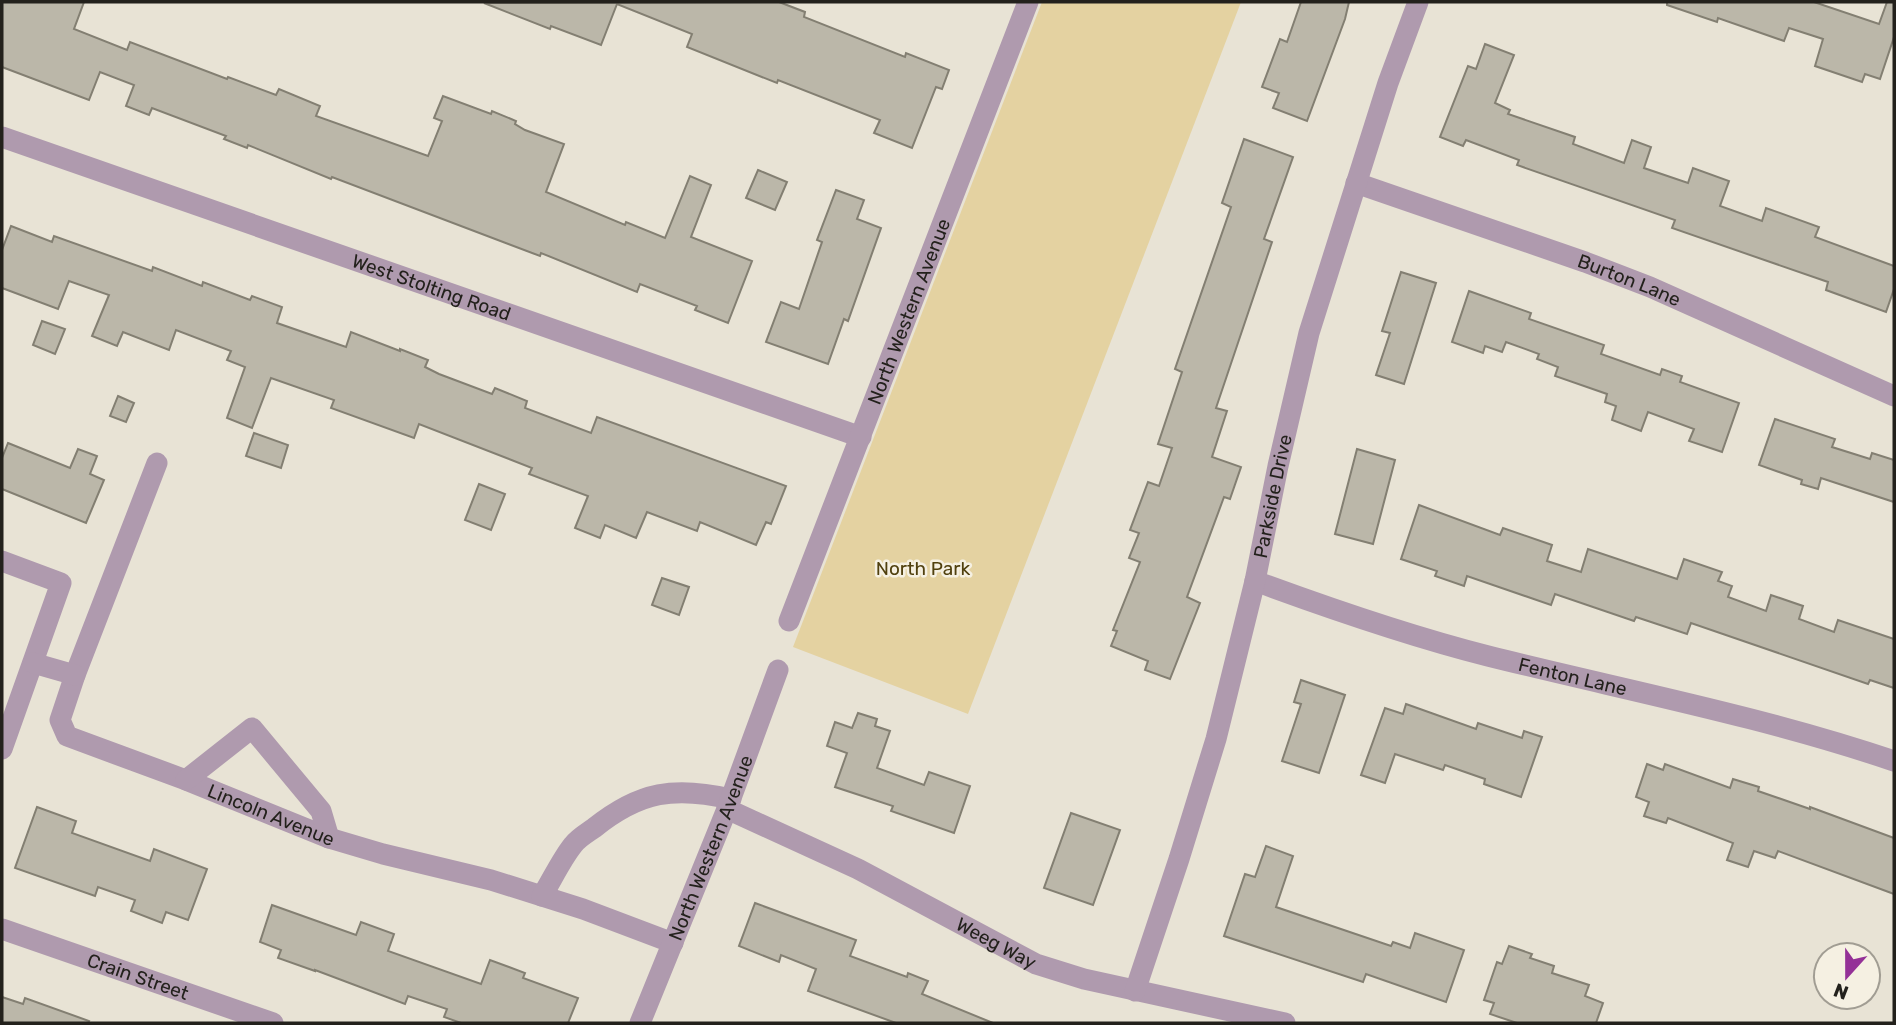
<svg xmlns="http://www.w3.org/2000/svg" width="1896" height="1025" viewBox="0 0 1896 1025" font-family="Rubik,sans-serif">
<rect width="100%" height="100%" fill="#e8e3d5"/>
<path fill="#e4d2a1" d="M 1042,2 L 1241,2 L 968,714 L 793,647 Z"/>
<g fill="#bbb7a9" stroke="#837f72" stroke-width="2">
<path d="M 2,2 L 84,2 L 74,29 L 127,50 L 130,42 L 227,79 L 228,77 L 276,95 L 279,89 L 320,106 L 316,116 L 428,156 L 442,121 L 434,118 L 443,96 L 491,114 L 492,111 L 516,121 L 515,124 L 525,130 L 564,144 L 546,192 L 625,225 L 626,222 L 665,238 L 690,176 L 711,185 L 691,237 L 752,261 L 728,323 L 695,310 L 697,306 L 640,284 L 637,292 L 541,253 L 540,256 L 332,177 L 331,179 L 248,145 L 247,148 L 224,139 L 226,136 L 152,108 L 149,115 L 126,106 L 134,85 L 100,72 L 89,100 L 2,67 Z"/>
<path d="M 779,2 L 805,12 L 804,17 L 905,57 L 906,53 L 949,70 L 942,89 L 936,87 L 912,148 L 874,133 L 880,120 L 778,80 L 777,83 L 687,47 L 692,34 L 617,4 L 601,45 L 551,26 L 550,29 L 484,3 Z"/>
<path d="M 1301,2 L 1349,2 L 1345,19 L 1307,121 L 1273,108 L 1279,93 L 1262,87 L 1280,39 L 1287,42 Z"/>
<path d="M 1667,2 L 1814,2 L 1879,24 L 1887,2 L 1894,2 L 1894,37 L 1880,79 L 1865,74 L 1862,82 L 1815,66 L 1823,39 L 1789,28 L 1784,41 L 1718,18 L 1717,22 L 1667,5 Z"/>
<path d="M 1485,44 L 1514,55 L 1495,103 L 1510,110 L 1508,114 L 1575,137 L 1573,144 L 1624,163 L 1632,140 L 1651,147 L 1644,168 L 1688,183 L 1693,168 L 1729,181 L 1720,206 L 1762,221 L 1766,208 L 1819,227 L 1815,237 L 1894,266 L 1894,289 L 1886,312 L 1826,290 L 1828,282 L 1672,228 L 1675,220 L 1517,165 L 1519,160 L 1466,140 L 1463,146 L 1440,137 L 1468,66 L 1476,69 Z"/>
<path d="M 1244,139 L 1293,157 L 1264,239 L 1272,242 L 1216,408 L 1227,411 L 1212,457 L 1241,467 L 1230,499 L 1224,497 L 1187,597 L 1200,603 L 1170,679 L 1145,670 L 1148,661 L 1111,646 L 1117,631 L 1113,630 L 1140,562 L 1129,558 L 1139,533 L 1130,530 L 1148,482 L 1159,486 L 1172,448 L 1158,444 L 1182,372 L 1175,369 L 1231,207 L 1222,203 Z"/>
<path d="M 758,170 L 787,182 L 775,210 L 746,198 Z"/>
<path d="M 836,190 L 864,200 L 857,219 L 881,228 L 848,321 L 844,319 L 828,364 L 766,342 L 781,302 L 799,309 L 822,242 L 817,240 Z"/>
<path d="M 11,226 L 52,242 L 54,236 L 152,271 L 153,267 L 202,286 L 203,282 L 250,300 L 252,296 L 282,307 L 277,323 L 346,347 L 351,332 L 400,351 L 400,349 L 428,360 L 425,367 L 439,374 L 492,394 L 495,388 L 527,401 L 525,408 L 591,433 L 597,417 L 786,486 L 771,524 L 766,522 L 756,545 L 700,522 L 697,531 L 647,512 L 636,538 L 605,525 L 600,538 L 575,528 L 588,496 L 529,474 L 532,468 L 419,424 L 414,438 L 331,408 L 334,400 L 271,378 L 252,428 L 227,418 L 245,367 L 227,360 L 231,351 L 176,330 L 169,350 L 123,332 L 117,346 L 92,336 L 109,295 L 69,281 L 58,309 L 2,288 L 2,250 Z"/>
<path d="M 1401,272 L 1436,283 L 1404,384 L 1376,375 L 1390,333 L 1382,331 Z"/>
<path d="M 1469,291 L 1531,313 L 1529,319 L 1604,345 L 1601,354 L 1660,375 L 1662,369 L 1682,376 L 1680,382 L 1739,403 L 1722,452 L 1689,441 L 1694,429 L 1648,412 L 1641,431 L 1612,420 L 1616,406 L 1605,402 L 1607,394 L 1555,376 L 1558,367 L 1537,359 L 1539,354 L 1506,342 L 1502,352 L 1485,346 L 1483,353 L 1452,342 Z"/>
<path d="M 42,321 L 65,329 L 55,354 L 33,345 Z"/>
<path d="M 118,396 L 134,403 L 126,422 L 110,416 Z"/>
<path d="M 1775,419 L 1835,439 L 1832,447 L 1870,459 L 1872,453 L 1894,460 L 1894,502 L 1821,478 L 1818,489 L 1801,484 L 1802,480 L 1759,465 Z"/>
<path d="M 254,433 L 288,445 L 281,468 L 246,456 Z"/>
<path d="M 8,443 L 70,468 L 78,449 L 97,456 L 90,474 L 104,480 L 86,523 L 2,489 L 2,458 Z"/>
<path d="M 1357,449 L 1395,460 L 1373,544 L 1335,534 Z"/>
<path d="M 479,484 L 505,494 L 491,530 L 465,520 Z"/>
<path d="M 1419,505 L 1500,535 L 1503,528 L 1552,545 L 1547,561 L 1581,572 L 1588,549 L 1677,579 L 1684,559 L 1722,572 L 1718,581 L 1732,586 L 1728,597 L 1766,611 L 1771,595 L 1803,606 L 1799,619 L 1834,632 L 1838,620 L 1894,639 L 1894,688 L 1870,680 L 1868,684 L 1691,623 L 1687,634 L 1636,617 L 1634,621 L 1555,594 L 1551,605 L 1467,576 L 1464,586 L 1435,576 L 1437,571 L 1401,559 Z"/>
<path d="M 662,578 L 689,587 L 679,615 L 652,605 Z"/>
<path d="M 1301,680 L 1345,695 L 1319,773 L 1282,761 L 1301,704 L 1294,702 Z"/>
<path d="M 1406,704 L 1476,729 L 1478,723 L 1522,738 L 1524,731 L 1542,737 L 1521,797 L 1484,784 L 1485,779 L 1445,765 L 1443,770 L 1395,754 L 1385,783 L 1361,775 L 1385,708 L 1403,714 Z"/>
<path d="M 858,713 L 877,719 L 875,726 L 890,731 L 877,768 L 924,785 L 929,772 L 970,786 L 954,833 L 891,811 L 893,806 L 835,787 L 847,753 L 827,746 L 835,722 L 852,728 Z"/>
<path d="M 1647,764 L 1663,770 L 1665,764 L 1730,788 L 1733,779 L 1759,787 L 1758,791 L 1810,809 L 1810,807 L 1894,838 L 1894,894 L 1778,851 L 1775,858 L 1754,851 L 1748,867 L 1727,860 L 1733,843 L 1668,818 L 1666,823 L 1644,816 L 1649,802 L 1636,797 Z"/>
<path d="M 37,807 L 76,821 L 72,833 L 150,861 L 154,849 L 207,869 L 188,920 L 166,912 L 162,923 L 131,911 L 135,900 L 98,887 L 95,896 L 15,868 Z"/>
<path d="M 1071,813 L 1120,830 L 1093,905 L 1044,888 Z"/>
<path d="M 1266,846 L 1293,856 L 1276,907 L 1391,946 L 1393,942 L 1410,948 L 1415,933 L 1464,950 L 1446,1002 L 1366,974 L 1363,982 L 1224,936 L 1245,874 L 1255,877 Z"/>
<path d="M 755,903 L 856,940 L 850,956 L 907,977 L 908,973 L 928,981 L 922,994 L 993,1023 L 896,1023 L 808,991 L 816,969 L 781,955 L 779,962 L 739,946 Z"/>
<path d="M 272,905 L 356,935 L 361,922 L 394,934 L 388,951 L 481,984 L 490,960 L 525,973 L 523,978 L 578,998 L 568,1023 L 461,1023 L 444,1017 L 447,1009 L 408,996 L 405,1004 L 315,970 L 315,971 L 278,958 L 281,950 L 260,942 Z"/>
<path d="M 1509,946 L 1532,954 L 1530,958 L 1554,966 L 1552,973 L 1589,985 L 1585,996 L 1603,1003 L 1596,1023 L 1517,1023 L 1490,1014 L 1494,1003 L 1484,1000 L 1497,962 L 1502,964 Z"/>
<path d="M 2,997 L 23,1004 L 25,998 L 89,1021 L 88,1023 L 2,1023 Z"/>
</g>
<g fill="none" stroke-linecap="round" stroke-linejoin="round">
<g stroke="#af9aae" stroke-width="21">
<path id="s1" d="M 2,137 L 861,437"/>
<path id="s2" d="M 1356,183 L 1585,262 L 1650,287 L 1894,396"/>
<path id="s3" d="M 157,463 L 75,675 L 60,720 L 67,736 L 186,780 L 329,838 L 383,854 L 491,880 L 583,909 L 673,943"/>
<path d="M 2,561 L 61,583 L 2,749"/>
<path id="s4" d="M 1255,581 C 1331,609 1409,636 1488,656 C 1624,690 1761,716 1894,761"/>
<path id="s5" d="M 789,621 L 1028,2"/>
<path d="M 33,663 L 75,675"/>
<path d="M 186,780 L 252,728 L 321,811 L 329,838"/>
<path id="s6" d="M 727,809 L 858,869 L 1036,964 L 1084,979 L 1285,1023"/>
<path d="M 542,896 C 552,880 561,860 573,845 C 578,838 587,833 594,828 C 640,791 675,786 731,799"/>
<path id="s7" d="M 2,929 L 273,1023"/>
<path id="s8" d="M 1135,991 L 1179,859 L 1216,739 L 1255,581 L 1278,466 L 1309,333 L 1388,83 L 1418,2"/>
<path id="s9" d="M 640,1023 L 727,809 L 778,670"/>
</g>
</g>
<g text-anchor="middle" stroke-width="5" stroke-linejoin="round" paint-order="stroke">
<g font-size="19" fill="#23211c" stroke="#f5f0e2">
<text dy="7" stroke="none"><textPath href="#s2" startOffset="290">Burton Lane</textPath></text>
<text dy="7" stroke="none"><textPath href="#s1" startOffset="455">West Stolting Road</textPath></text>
<text dy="7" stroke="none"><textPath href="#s5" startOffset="332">North Western Avenue</textPath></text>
<text dy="7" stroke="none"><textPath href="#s8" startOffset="514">Parkside Drive</textPath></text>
<text dy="7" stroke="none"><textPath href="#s4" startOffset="332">Fenton Lane</textPath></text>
<text dy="7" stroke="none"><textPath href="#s3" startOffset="511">Lincoln Avenue</textPath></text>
<text dy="7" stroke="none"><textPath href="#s9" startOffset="189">North Western Avenue</textPath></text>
<text dy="7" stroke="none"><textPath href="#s6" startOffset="301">Weeg Way</textPath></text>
<text dy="7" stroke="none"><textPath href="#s7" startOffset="144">Crain Street</textPath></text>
</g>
<g font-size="19" fill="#50400e" stroke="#f5f0e2">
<text x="923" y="575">North Park</text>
</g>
</g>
<rect width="1896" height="1025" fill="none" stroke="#23211c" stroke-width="7"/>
<g transform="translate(1847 976) rotate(201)"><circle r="33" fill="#f5f0e2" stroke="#a19d93" stroke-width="2"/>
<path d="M0-5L12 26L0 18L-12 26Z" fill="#943197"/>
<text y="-10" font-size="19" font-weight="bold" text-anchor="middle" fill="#23211c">N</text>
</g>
</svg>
